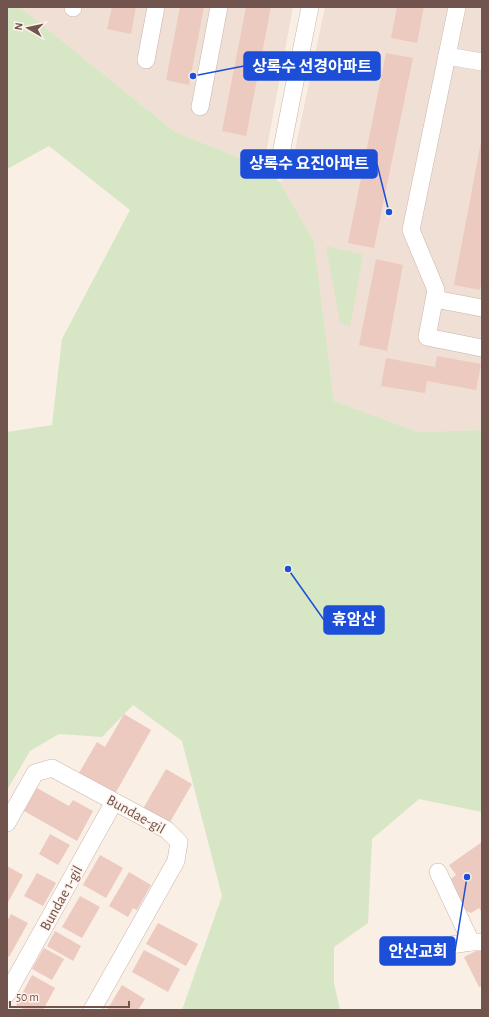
<svg xmlns="http://www.w3.org/2000/svg" width="489" height="1017" viewBox="0 0 489 1017" font-family="'Alegreya Sans','Noto Sans KR',sans-serif">
<rect width="100%" height="100%" fill="#faefe5"/>
<g fill="#f0dfd4">
<path d="M 20,7 L 293,7 L 266,153 L 257,165 L 175,132 Z"/>
<path d="M 325,7 L 482,7 L 482,430 L 418,432 L 334,401 L 314,242 L 280,182 L 291,169 Z"/>
</g>
<g fill="#d7e6c5">
<path d="M 7,7 L 20,7 L 175,132 L 257,165 L 280,182 L 314,242 L 334,401 L 418,432 L 482,430 L 482,812 L 419,799 L 372,839 L 368,923 L 334,947 L 334,983 L 340,1010 L 182,1010 L 222,896 L 182,741 L 133,705 L 102,737 L 59,734 L 30,751 L 7,790 L 7,432 L 52,425 L 62,339 L 130,210 L 49,146 L 7,169 Z"/>
<path d="M 326,246 L 363,255 L 350,326 L 340,323 Z"/>
</g>
<g fill="#eccac0">
<path d="M 112,7 L 136,7 L 131,34 L 107,29 Z"/>
<path d="M 180,7 L 204,7 L 189,85 L 166,80 Z"/>
<path d="M 246,7 L 271,7 L 246,136 L 222,131 Z"/>
<path d="M 397,7 L 424,7 L 417,43 L 391,38 Z"/>
<path d="M 386,53 L 413,58 L 374,248 L 348,243 Z"/>
<path d="M 481,142 L 482,142 L 482,279 L 480,290 L 454,285 Z"/>
<path d="M 376,259 L 403,265 L 387,351 L 359,345 Z"/>
<path d="M 437,356 L 481,364 L 476,390 L 427,381 L 425,393 L 381,386 L 386,358 L 435,367 Z"/>
<path d="M 124,714 L 151,730 L 115,794 L 79,773 L 97,742 L 105,747 Z"/>
<path d="M 166,769 L 192,784 L 166,829 L 140,814 Z"/>
<path d="M 37,788 L 69,806 L 73,800 L 93,811 L 77,841 L 24,811 Z"/>
<path d="M 50,834 L 70,845 L 58,865 L 39,854 Z"/>
<path d="M 482,842 L 482,913 L 479,908 L 471,913 L 465,910 L 449,880 L 456,875 L 449,865 Z"/>
<path d="M 100,855 L 123,868 L 106,898 L 83,885 Z"/>
<path d="M 7,866 L 23,875 L 7,904 Z"/>
<path d="M 129,872 L 151,885 L 137,910 L 133,908 L 128,917 L 109,906 Z"/>
<path d="M 37,873 L 56,883 L 43,906 L 24,896 Z"/>
<path d="M 80,896 L 100,907 L 82,938 L 62,927 Z"/>
<path d="M 11,914 L 28,923 L 9,957 L 7,956 L 7,921 Z"/>
<path d="M 158,923 L 198,944 L 186,966 L 146,944 Z"/>
<path d="M 55,931 L 81,946 L 73,961 L 47,946 Z"/>
<path d="M 44,948 L 64,959 L 52,980 L 32,969 Z"/>
<path d="M 482,948 L 482,986 L 479,987 L 464,957 Z"/>
<path d="M 144,950 L 180,969 L 168,992 L 132,972 Z"/>
<path d="M 32,975 L 55,988 L 43,1010 L 25,1010 L 16,1005 Z"/>
<path d="M 122,985 L 145,999 L 138,1010 L 107,1010 Z"/>
</g>
<g fill="none" stroke-linecap="round" stroke-linejoin="round">
<defs>
<g id="minor">
<path d="M 457,7 L 411,230 L 436,290 L 427,337 L 482,348"/>
<path d="M 73,8 L 73,7"/>
<path d="M 447,56 L 482,62"/>
<path d="M 146,60 L 156,7"/>
<path d="M 200,107 L 219,7"/>
<path d="M 280,159 L 291,102 L 310,7"/>
<path d="M 435,299 L 482,308"/>
<path d="M 7,823 L 35,773 L 52,768 L 167,830 L 179,842 L 176,861 L 92,1010"/>
<path d="M 438,872 L 471,942 L 482,942"/>
<path d="M 437,947 L 471,942"/>
<path d="M 7,994 L 114,802"/>
</g>
</defs>
<use href="#minor" stroke="#cab5ad" stroke-width="18"/>
<use href="#minor" stroke="#fff" stroke-width="17"/>
</g>
<g text-anchor="middle" stroke-width="3" stroke-linejoin="round" paint-order="stroke">
<g font-size="15" fill="#70544d" stroke="#fdf3eb">
<text transform="translate(136 814) rotate(29)" y="5">Bundae-gil</text>
<text transform="translate(61 898) rotate(-61)" y="5">Bundae 1-gil</text>
</g>
</g>
<path fill="none" stroke="#1d4ed8" stroke-width="1.5" d="M193 76L244 66M389 212L377 164M288 569L324 620M467 877L455 951"/>
<g fill="#1d4ed8" stroke="#fdf3eb" stroke-width="1.5">
<circle cx="193" cy="76" r="4"/>
<circle cx="389" cy="212" r="4"/>
<circle cx="288" cy="569" r="4"/>
<circle cx="467" cy="877" r="4"/>
</g>
<g fill="#1d4ed8" stroke="#1d4ed8" stroke-width="1.5">
<rect x="244" y="52" width="136" height="28" rx="4"/>
<rect x="241" y="150" width="136" height="28" rx="4"/>
<rect x="324" y="606" width="60" height="28" rx="4"/>
<rect x="380" y="937" width="75" height="28" rx="4"/>
</g>
<g font-size="16" text-anchor="middle" font-weight="bold" fill="#fff">
<text x="312" y="72">상록수 선경아파트</text>
<text x="309" y="169">상록수 요진아파트</text>
<text x="354" y="625">휴암산</text>
<text x="418" y="957">안산교회</text>
</g>
<rect width="489" height="1017" fill="none" stroke="#70544d" stroke-width="16"/>
<g transform="translate(28 28) rotate(279)" stroke="#fdf3eb" stroke-width="3" paint-order="stroke">
<path d="M0-3L7 15L0 10L-7 15Z" fill="#70544d"/>
<text y="-6" font-size="11" font-weight="bold" text-anchor="middle" fill="#70544d">N</text>
</g>
<path d="M10 1001v6h119v-6" fill="none" stroke="#70544d" stroke-width="2"/>
<text x="16" y="1001" font-size="12" fill="#70544d" stroke="#fdf3eb" stroke-width="3" paint-order="stroke">50 m</text>
</svg>
